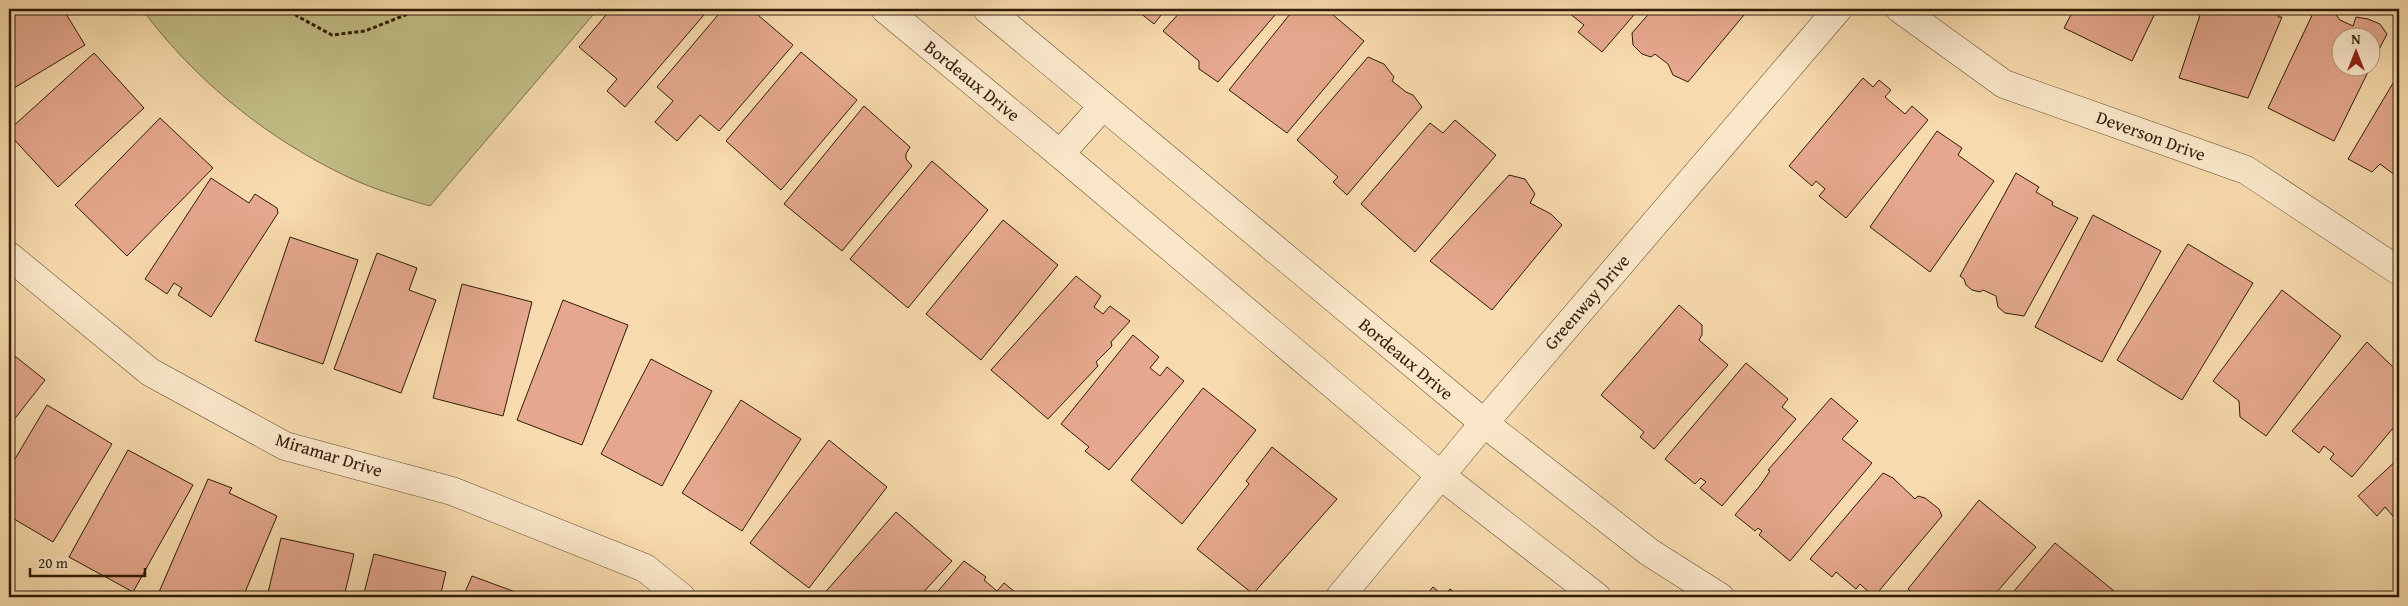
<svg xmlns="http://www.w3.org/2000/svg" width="2408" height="606" viewBox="0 0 2408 606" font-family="'Gentium Book Plus',serif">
<rect width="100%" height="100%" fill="#f7daad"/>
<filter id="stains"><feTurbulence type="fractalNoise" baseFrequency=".004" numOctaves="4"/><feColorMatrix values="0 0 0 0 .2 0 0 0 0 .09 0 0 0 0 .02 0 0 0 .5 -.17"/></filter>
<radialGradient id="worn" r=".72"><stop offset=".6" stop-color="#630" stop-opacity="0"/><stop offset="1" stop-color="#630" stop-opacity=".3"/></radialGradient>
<path fill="#c2be86" stroke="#796d46" d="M 142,9 L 598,9 L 430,206 C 403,198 376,190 350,178 C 269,140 195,81 142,9 Z"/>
<g fill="#e5a88e" stroke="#301c06">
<path d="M 9,9 L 63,9 L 85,45 L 9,91 Z"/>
<path d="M 611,9 L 709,9 L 625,107 L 607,91 L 617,79 L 579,47 Z"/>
<path d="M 723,9 L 757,9 L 761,12 L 758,15 L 793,45 L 719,131 L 700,115 L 677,141 L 655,122 L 673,101 L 657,87 Z"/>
<path d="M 1135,9 L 1166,9 L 1154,24 Z"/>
<path d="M 1183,9 L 1280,9 L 1218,82 L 1199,69 L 1199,61 L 1163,31 Z"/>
<path d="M 1294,9 L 1326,9 L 1364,41 L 1287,133 L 1229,90 Z"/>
<path d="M 1564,9 L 1639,9 L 1602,52 L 1578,32 L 1584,25 Z"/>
<path d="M 1653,9 L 1749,9 L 1688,82 L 1673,75 L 1668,64 L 1655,54 L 1651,57 L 1642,54 L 1633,45 L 1632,33 Z"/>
<path d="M 2074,9 L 2157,9 L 2132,61 L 2064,28 Z"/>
<path d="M 2202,9 L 2281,9 L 2278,17 L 2282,17 L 2248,98 L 2179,78 Z"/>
<path d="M 2315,9 L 2333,11 L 2340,20 L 2353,26 L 2356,17 L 2368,19 L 2380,24 L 2387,34 L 2370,67 L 2370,38 L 2340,38 L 2340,68 L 2370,68 L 2334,141 L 2268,108 Z"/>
<path d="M 801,52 L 857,100 L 781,190 L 726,141 Z"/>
<path d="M 94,53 L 144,108 L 58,187 L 9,134 L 9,130 Z"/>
<path d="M 1368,57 L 1384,64 L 1394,77 L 1392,81 L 1406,92 L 1413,95 L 1422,107 L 1347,195 L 1333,182 L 1338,177 L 1297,140 Z"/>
<path d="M 2399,73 L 2399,178 L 2380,164 L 2372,172 L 2348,159 Z"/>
<path d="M 1863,78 L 1873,87 L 1879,80 L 1891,90 L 1885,97 L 1905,114 L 1912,106 L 1928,120 L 1846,218 L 1819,196 L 1825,189 L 1816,181 L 1812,186 L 1789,166 Z"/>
<path d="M 864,106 L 910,147 L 906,154 L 906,159 L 912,166 L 842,251 L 784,204 Z"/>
<path d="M 160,118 L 213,168 L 127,256 L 75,205 Z"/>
<path d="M 1455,120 L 1496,155 L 1415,252 L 1361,204 L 1430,123 L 1443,133 Z"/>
<path d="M 1937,131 L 1962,148 L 1958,155 L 1994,181 L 1930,272 L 1870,227 Z"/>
<path d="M 932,161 L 988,210 L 908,308 L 850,259 Z"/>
<path d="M 2016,173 L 2039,187 L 2036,192 L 2053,202 L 2052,205 L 2078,218 L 2024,316 L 2005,313 L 1998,307 L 1996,296 L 1983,290 L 1980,292 L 1972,290 L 1966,285 L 1964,279 L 1960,276 Z"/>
<path d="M 1509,175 L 1525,179 L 1535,194 L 1530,203 L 1551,214 L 1562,225 L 1492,310 L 1430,261 Z"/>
<path d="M 211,178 L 249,203 L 255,194 L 277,208 L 278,213 L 211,317 L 178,295 L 182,288 L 174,283 L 167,294 L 145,279 Z"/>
<path d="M 2093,215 L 2161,251 L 2102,362 L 2035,327 Z"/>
<path d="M 1003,220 L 1058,265 L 981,360 L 926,314 Z"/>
<path d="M 290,237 L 358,260 L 323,364 L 255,341 Z"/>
<path d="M 2188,244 L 2253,283 L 2182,400 L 2117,360 Z"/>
<path d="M 377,253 L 417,268 L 409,290 L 436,300 L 401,393 L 334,369 Z"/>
<path d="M 1076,276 L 1101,296 L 1094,307 L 1103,314 L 1110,306 L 1130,321 L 1111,342 L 1112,346 L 1096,362 L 1098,366 L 1048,419 L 991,370 Z"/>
<path d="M 462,284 L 532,302 L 503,416 L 433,398 Z"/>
<path d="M 2282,290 L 2341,336 L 2266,436 L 2240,417 L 2239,401 L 2213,381 Z"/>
<path d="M 563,300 L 628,325 L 582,445 L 517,420 Z"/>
<path d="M 1679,305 L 1702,325 L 1702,335 L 1699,340 L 1728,365 L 1654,449 L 1640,437 L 1644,432 L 1601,395 Z"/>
<path d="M 1133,335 L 1159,357 L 1150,368 L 1160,376 L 1167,367 L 1184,381 L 1109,470 L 1085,451 L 1089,447 L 1061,424 Z"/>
<path d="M 2367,342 L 2393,367 L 2399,359 L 2399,421 L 2352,477 L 2330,459 L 2334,454 L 2324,446 L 2319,453 L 2292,431 Z"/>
<path d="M 9,346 L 14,350 L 11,353 L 45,380 L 9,426 Z"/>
<path d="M 651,359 L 712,391 L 662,486 L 601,454 Z"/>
<path d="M 1746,363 L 1788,399 L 1782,407 L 1796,419 L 1722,506 L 1700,488 L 1706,482 L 1701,478 L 1695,484 L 1665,459 Z"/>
<path d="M 1203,388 L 1256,430 L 1182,524 L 1131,480 Z"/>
<path d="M 1831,398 L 1858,421 L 1842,439 L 1872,463 L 1790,561 L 1759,535 L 1762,531 L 1758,528 L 1755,531 L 1735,515 L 1759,487 L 1770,471 L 1768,470 Z"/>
<path d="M 741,400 L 801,439 L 742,531 L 682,493 Z"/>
<path d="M 47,405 L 112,444 L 53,542 L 9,516 L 9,469 Z"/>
<path d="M 829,440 L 887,487 L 809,588 L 750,543 Z"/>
<path d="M 1272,447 L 1337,499 L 1253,594 L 1197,549 L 1249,484 L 1246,481 Z"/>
<path d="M 128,450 L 193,485 L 133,592 L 69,557 Z"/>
<path d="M 2399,458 L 2399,533 L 2394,527 L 2399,523 L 2385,507 L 2377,516 L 2358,496 Z"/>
<path d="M 1883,473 L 1893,478 L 1915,499 L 1918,496 L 1925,498 L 1939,509 L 1942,516 L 1874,597 L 1860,584 L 1856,589 L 1836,572 L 1832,577 L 1810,559 Z"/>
<path d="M 208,479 L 232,488 L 229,493 L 277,516 L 243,597 L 170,597 L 159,592 Z"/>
<path d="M 1979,500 L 2036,547 L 1995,594 L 1998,597 L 1917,597 L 1908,589 Z"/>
<path d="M 896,512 L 952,561 L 919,597 L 821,597 Z"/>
<path d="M 281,538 L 354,554 L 344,597 L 267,597 Z"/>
<path d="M 2055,543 L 2114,591 L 2108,597 L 2009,597 Z"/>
<path d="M 374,554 L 446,572 L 440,597 L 363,597 Z"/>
<path d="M 964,561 L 986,577 L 984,580 L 997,591 L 1004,583 L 1021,597 L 933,597 Z"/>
<path d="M 472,576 L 529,597 L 463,597 Z"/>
<path d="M 1433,587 L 1444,596 L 1450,589 L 1460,597 L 1424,597 Z"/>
</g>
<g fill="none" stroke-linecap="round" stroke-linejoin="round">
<defs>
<g id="minor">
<path d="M 885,9 L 1060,154 L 1440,475 L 1597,597"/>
<path d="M 987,9 L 1484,423 L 1649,552 L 1720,597"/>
<path d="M 1900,9 L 2004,84 L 2246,170 L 2399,271"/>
<path d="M 1060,154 L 1103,106"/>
<path d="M 9,256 L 150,372 L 285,446 L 452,491 L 645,568 L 681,597"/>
<path d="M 1340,597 L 1484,423 L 1838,9"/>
</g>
</defs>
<use href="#minor" stroke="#624c30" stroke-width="29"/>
<path stroke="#301c06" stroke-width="3" stroke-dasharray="4 2.5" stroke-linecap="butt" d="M 291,9 L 297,16 L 332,35 L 365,31 L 413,12 L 416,9"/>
<use href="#minor" stroke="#fae7ca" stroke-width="28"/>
</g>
<g text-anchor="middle" stroke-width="4" stroke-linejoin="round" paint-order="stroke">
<g font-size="18" fill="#301c06" stroke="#fae7ca">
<text transform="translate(972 81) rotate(39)" y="6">Bordeaux Drive</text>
<text transform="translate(2151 136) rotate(20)" y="6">Deverson Drive</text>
<text transform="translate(1587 302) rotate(-49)" y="6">Greenway Drive</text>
<text transform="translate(1406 359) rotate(40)" y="6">Bordeaux Drive</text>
<text transform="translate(329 455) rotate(17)" y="6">Miramar Drive</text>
</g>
</g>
<rect width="2408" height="606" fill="none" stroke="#f7daad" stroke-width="30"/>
<rect x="10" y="10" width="2388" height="586" fill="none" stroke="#301c06" stroke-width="2.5"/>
<rect x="15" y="15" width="2378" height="576" fill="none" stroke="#301c06"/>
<g transform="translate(2356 52)"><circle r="24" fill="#fae7ca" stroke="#a9967c"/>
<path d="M0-4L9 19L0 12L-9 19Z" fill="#8f2418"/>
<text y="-8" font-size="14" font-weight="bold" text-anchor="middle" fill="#301c06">N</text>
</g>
<path d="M30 568v8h115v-8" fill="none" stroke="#301c06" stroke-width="2.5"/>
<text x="38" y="568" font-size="15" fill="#301c06" stroke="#fae7ca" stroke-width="4" paint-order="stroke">20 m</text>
<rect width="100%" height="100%" filter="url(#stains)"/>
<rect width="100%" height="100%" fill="url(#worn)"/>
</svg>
